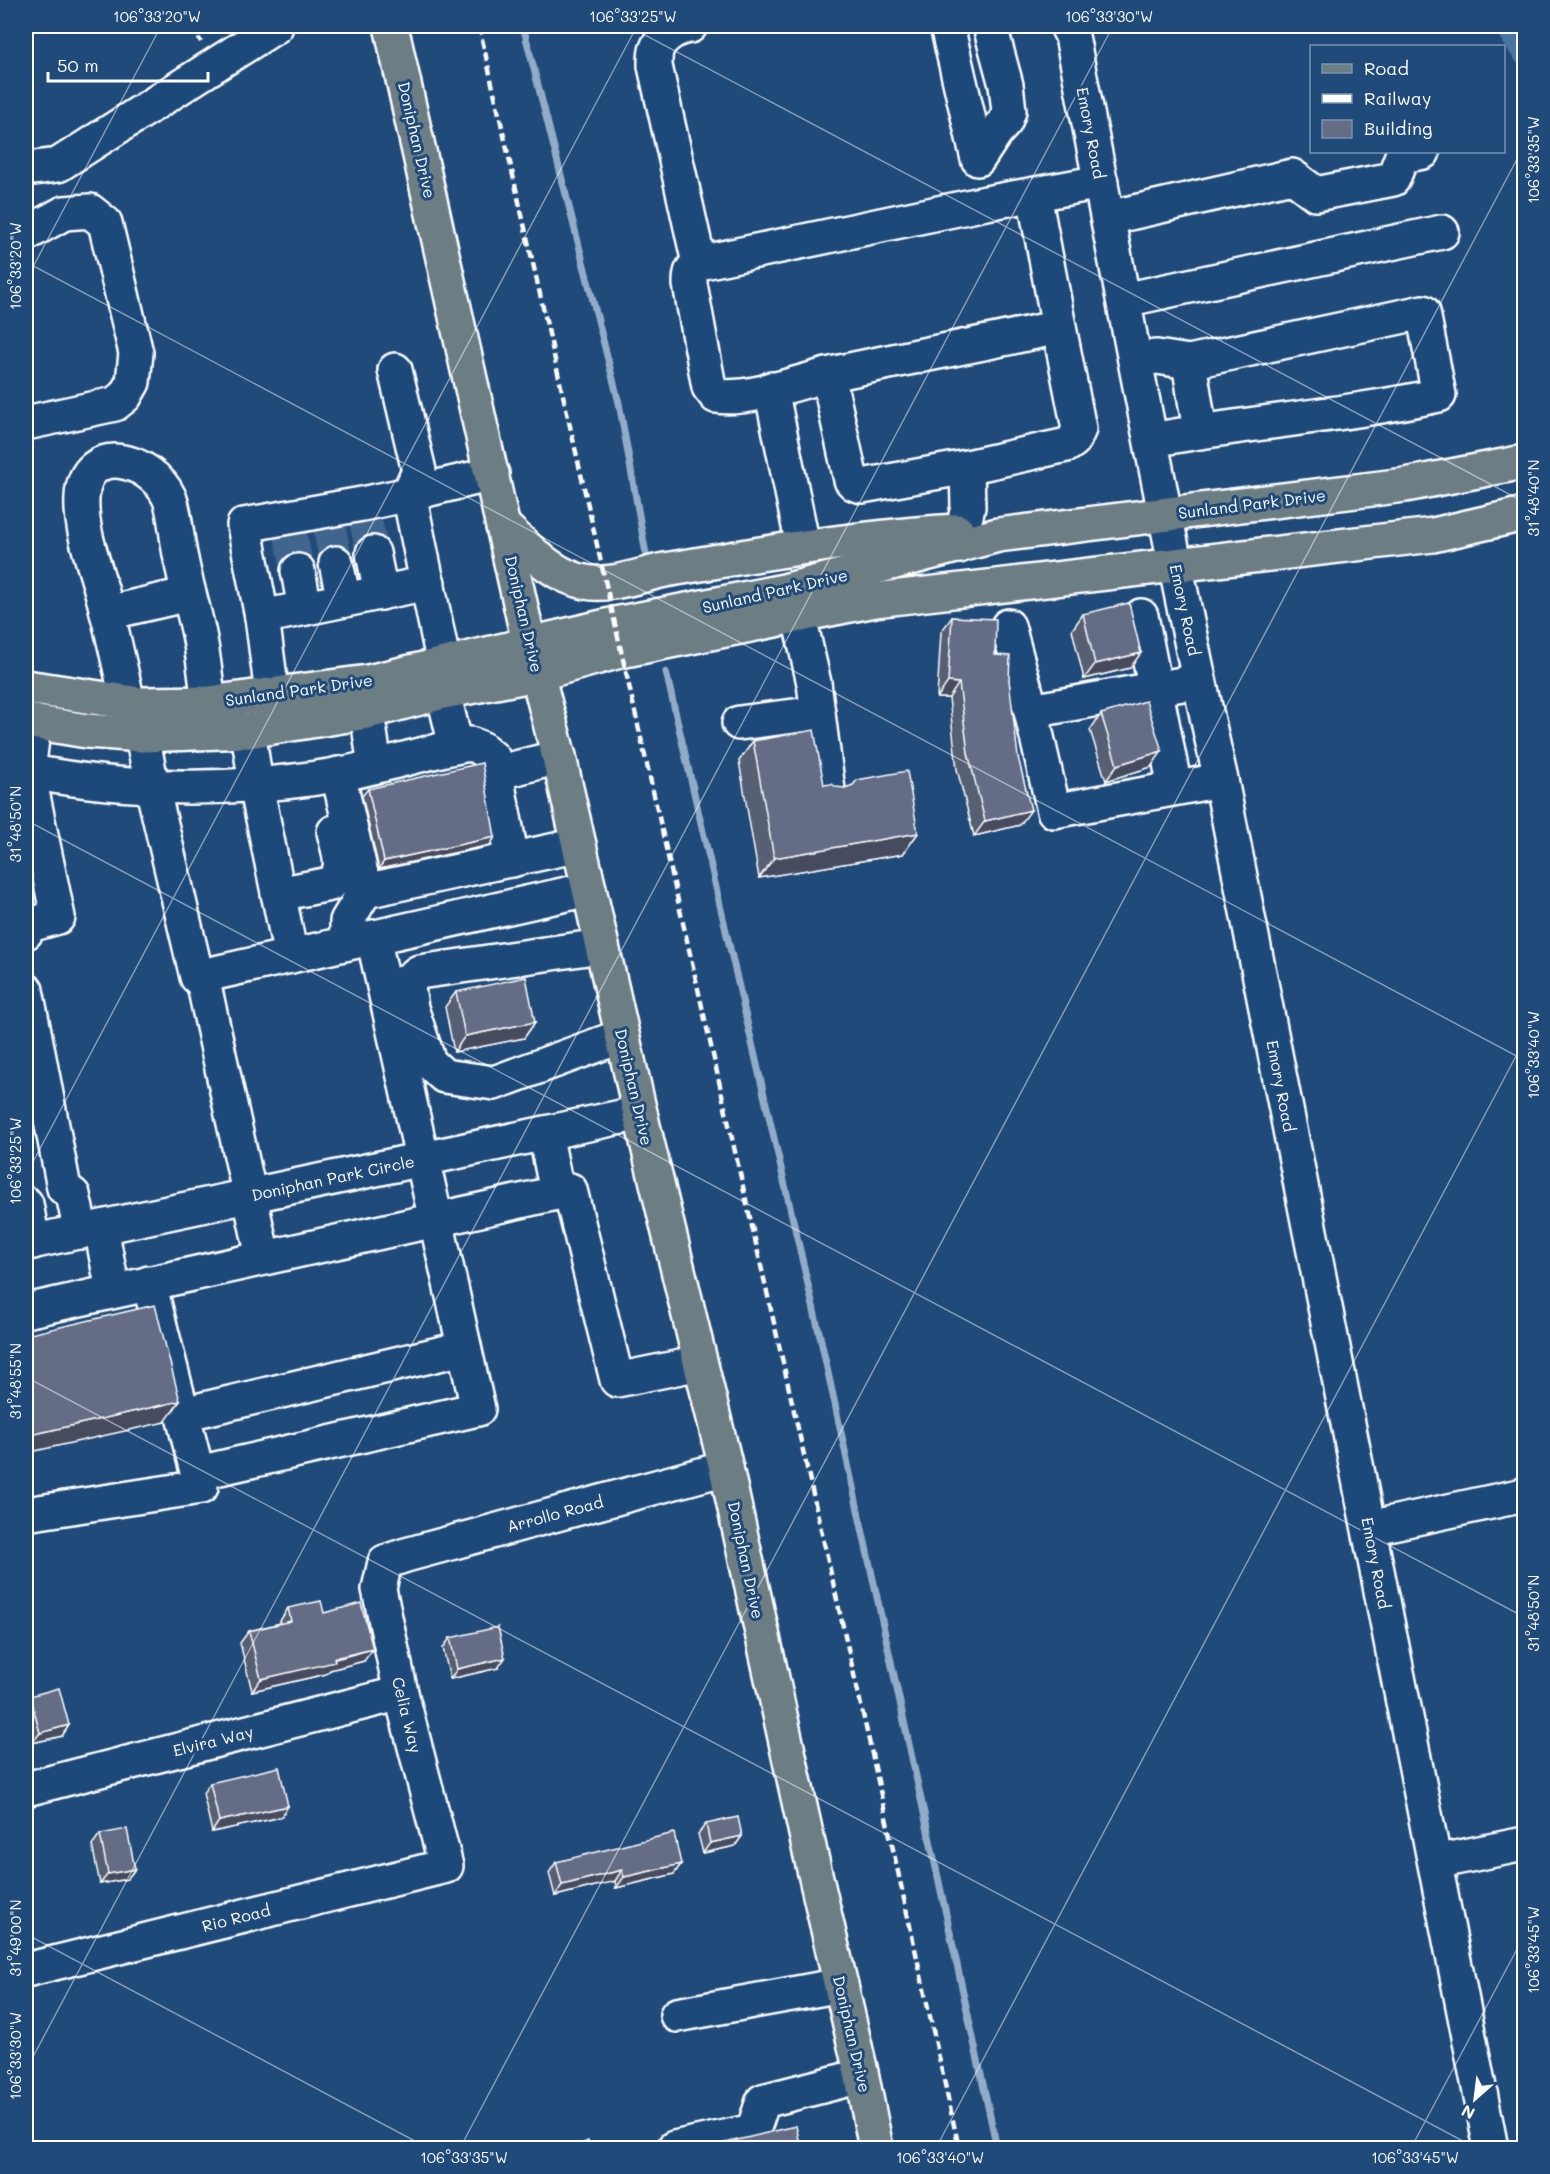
<svg xmlns="http://www.w3.org/2000/svg" width="1550" height="2174" viewBox="0 0 1550 2174" font-family="Mali,sans-serif">
<rect width="100%" height="100%" fill="#1f4a7a"/>
<filter id="ink" filterUnits="userSpaceOnUse"><feTurbulence type="fractalNoise" baseFrequency=".0167" numOctaves="2"/><feDisplacementMap in="SourceGraphic" scale="12" xChannelSelector="R" yChannelSelector="G"/><feConvolveMatrix kernelMatrix="1 2 1 2 8 2 1 2 1" color-interpolation-filters="sRGB"/></filter>
<g filter="url(#ink)">
<g fill="none" stroke-linecap="round" stroke-linejoin="round">
<g stroke="#92acc8" stroke-width="7">
<path d="M 523,26 L 619,403 L 646,554"/>
<path d="M 666,672 L 822,1345 L 997,2148"/>
</g>
<path stroke="#4975a4" stroke-width="22" d="M 1505,26 L 1524,54"/>
<g stroke="#41658e" stroke-width="33" stroke-dasharray="33 16" stroke-linecap="butt">
<path d="M 364,515 L 373,553"/>
<path d="M 329,525 L 336,563"/>
<path d="M 290,533 L 298,571"/>
</g>
<defs>
<g id="minor">
<path d="M 690,26 C 677,27 660,37 656,51 C 655,55 655,61 655,66 L 699,263"/>
<path d="M 947,26 L 978,159 L 995,133 L 1005,122 L 1009,111 L 1006,85 L 990,26"/>
<path d="M 1067,26 L 1072,36 C 1121,284 1166,533 1221,780 L 1491,2148"/>
<path d="M 26,169 L 58,165 L 276,26"/>
<path d="M 1034,195 L 1059,327 C 982,344 904,358 827,375 C 796,383 747,401 716,396 L 709,387 L 690,284 C 690,273 691,269 699,263 L 986,203 L 1101,182"/>
<path d="M 1108,218 L 1292,176 L 1316,194 L 1393,179 L 1402,156 L 1423,152"/>
<path d="M 26,234 L 64,213 L 90,211 L 105,223 L 136,353 L 133,382 L 125,396 L 115,404 L 26,423"/>
<path d="M 1124,300 L 1442,232"/>
<path d="M 1136,359 L 1157,357 L 1189,362"/>
<path d="M 395,370 L 419,471 L 409,494"/>
<path d="M 828,375 L 851,480 L 855,484 L 862,486 L 967,467 L 1067,445 L 1074,440 L 1079,429 L 1059,327"/>
<path d="M 771,389 L 803,546"/>
<path d="M 1152,440 C 1248,422 1344,416 1439,395 L 1423,312 L 1189,362 L 1200,431"/>
<path d="M 409,494 L 492,474"/>
<path d="M 959,546 L 968,507 L 967,467"/>
<path d="M 373,553 L 381,593"/>
<path d="M 336,563 L 344,600"/>
<path d="M 298,571 L 305,608"/>
<path d="M 107,613 L 189,594"/>
<path d="M 1141,616 L 1175,788"/>
<path d="M 262,617 L 428,583"/>
<path d="M 799,617 L 814,683 L 828,790"/>
<path d="M 1008,626 L 1031,711 L 1199,681"/>
<path d="M 443,692 L 456,746"/>
<path d="M 272,694 L 262,617 L 244,525 L 362,504 L 409,494 L 444,665"/>
<path d="M 128,702 C 120,668 113,634 104,600 C 96,567 80,532 82,497 C 85,441 151,458 169,497 C 175,509 177,544 181,559 C 186,586 195,613 200,639 C 204,660 206,682 209,703"/>
<path d="M 1031,711 L 1054,811 L 1221,780"/>
<path d="M 367,712 L 375,766"/>
<path d="M 739,723 L 818,713"/>
<path d="M 248,731 L 256,785 L 291,956"/>
<path d="M 142,735 L 152,786 L 197,977 L 589,889"/>
<path d="M 26,771 C 127,791 234,792 336,775 C 381,767 424,752 470,744 L 481,748 L 493,758 L 512,860"/>
<path d="M 496,773 L 559,757"/>
<path d="M 338,774 L 365,891 L 579,845"/>
<path d="M 278,894 L 330,884 C 348,871 338,850 334,832"/>
<path d="M 26,932 L 26,926 L 58,917 L 28,772 L 34,722"/>
<path d="M 347,943 L 347,921 L 365,891"/>
<path d="M 601,946 L 419,972 L 407,981 L 411,1008 L 429,1062 L 444,1076 L 494,1083 L 622,1036"/>
<path d="M 202,976 L 263,1257"/>
<path d="M 26,990 L 64,1188 L 73,1195 L 81,1232"/>
<path d="M 545,1133 L 557,1192"/>
<path d="M 26,1204 L 33,1242"/>
<path d="M 101,1228 L 113,1291"/>
<path d="M 26,1243 L 640,1113"/>
<path d="M 26,1311 L 570,1190 L 617,1380 L 700,1363"/>
<path d="M 183,1414 L 464,1348"/>
<path d="M 198,1473 L 478,1409 L 373,937"/>
<path d="M 26,1514 L 201,1487 L 149,1283"/>
<path d="M 1369,1528 L 1524,1495"/>
<path d="M 26,1789 L 401,1693"/>
<path d="M 1435,1862 L 1524,1844"/>
<path d="M 26,1970 L 446,1866 L 401,1693 L 379,1589 L 385,1562 L 406,1555 L 726,1468"/>
<path d="M 677,2015 L 841,1985"/>
<path d="M 674,2148 L 753,2131 L 763,2101 L 861,2076"/>
</g>
<g id="major">
<path d="M 391,26 L 529,643 L 559,757 L 640,1113 L 726,1468 L 810,1852 L 861,2072 L 876,2148"/>
<path d="M 503,526 C 528,548 551,575 585,582 C 611,587 640,575 665,570 C 683,567 701,564 719,561 C 798,547 877,536 957,531"/>
<path d="M 26,687 L 140,704 L 209,703 L 368,682 L 615,624 L 784,591 L 998,535 L 1405,485 L 1524,462"/>
<path d="M 26,721 L 87,731 L 142,735 L 248,731 L 367,712 L 443,692 L 537,674 L 620,651 L 875,600 L 1433,535 L 1524,514"/>
</g>
</defs>
<use href="#minor" stroke="#fff" stroke-width="38"/>
<use href="#major" stroke="#fff" stroke-width="38"/>
<use href="#minor" stroke="#1f4a7a" stroke-width="33"/>
<use href="#major" stroke="#6d7d84" stroke-width="33"/>
<g stroke="#fff" stroke-width="4.5" stroke-dasharray="9 4.5" stroke-linecap="butt">
<path d="M 192,26 L 201,42"/>
<path d="M 206,26 L 212,37"/>
<path d="M 479,26 L 870,1745 L 959,2148"/>
</g>
</g>
<g fill="#575e73" stroke="#fff" stroke-width="1.5">
<path d="M 1083,614 L 1130,668 L 1084,679 L 1072,630 Z"/>
<path d="M 952,617 L 995,655 L 1009,680 L 1020,825 L 974,836 L 957,769 L 949,698 L 937,698 L 941,632 Z"/>
<path d="M 1101,714 L 1151,767 L 1106,781 L 1090,730 Z"/>
<path d="M 753,741 L 824,785 L 918,833 L 903,854 L 759,878 L 739,761 Z"/>
<path d="M 368,789 L 495,837 L 490,845 L 379,869 L 362,796 Z"/>
<path d="M 456,992 L 535,1022 L 524,1038 L 454,1052 L 445,1007 Z"/>
<path d="M 288,1608 L 324,1613 L 364,1661 L 330,1670 L 326,1674 L 252,1691 L 240,1643 L 249,1631 L 280,1623 L 280,1621 Z"/>
<path d="M 450,1638 L 498,1668 L 450,1679 L 443,1648 Z"/>
<path d="M 30,1696 L 69,1725 L 62,1736 L 32,1743 L 26,1717 L 26,1702 Z"/>
<path d="M 210,1783 L 288,1806 L 281,1817 L 212,1832 L 203,1793 Z"/>
<path d="M 706,1824 L 742,1836 L 735,1846 L 703,1853 L 698,1834 Z"/>
<path d="M 100,1834 L 135,1869 L 127,1879 L 100,1884 L 92,1845 Z"/>
<path d="M 556,1862 L 681,1864 L 674,1874 L 616,1888 L 615,1881 L 555,1896 L 549,1873 Z"/>
<path d="M 725,2143 L 726,2148 L 721,2148 Z"/>
</g>
<g fill="#474c5e" stroke="#fff" stroke-width="1.5">
<path d="M 1141,653 L 1130,668 L 1084,679 L 1095,664 Z"/>
<path d="M 948,682 L 959,683 L 949,698 L 937,698 Z"/>
<path d="M 1162,751 L 1151,767 L 1106,781 L 1117,765 Z"/>
<path d="M 1031,810 L 1020,825 L 974,836 L 985,821 Z"/>
<path d="M 918,833 L 903,854 L 759,878 L 774,858 Z"/>
<path d="M 495,837 L 490,845 L 379,869 L 384,861 Z"/>
<path d="M 535,1022 L 524,1038 L 454,1052 L 465,1036 Z"/>
<path d="M 180,1401 L 165,1422 L 26,1453 L 26,1436 Z"/>
<path d="M 373,1649 L 364,1661 L 330,1670 L 326,1674 L 252,1691 L 261,1679 Z"/>
<path d="M 505,1658 L 498,1668 L 450,1679 L 457,1669 Z"/>
<path d="M 69,1725 L 62,1736 L 32,1743 L 40,1733 Z"/>
<path d="M 288,1806 L 281,1817 L 212,1832 L 219,1821 Z"/>
<path d="M 742,1836 L 735,1846 L 703,1853 L 710,1843 Z"/>
<path d="M 681,1864 L 674,1874 L 616,1888 L 624,1877 Z"/>
<path d="M 135,1869 L 127,1879 L 100,1884 L 108,1874 Z"/>
<path d="M 622,1870 L 615,1881 L 555,1896 L 562,1885 Z"/>
</g>
<g fill="#656d86" stroke="#fff" stroke-width="1.5">
<path d="M 1129,603 L 1141,653 L 1095,664 L 1083,614 Z"/>
<path d="M 952,617 L 996,619 L 995,655 L 1010,656 L 1009,680 L 1018,757 L 1031,810 L 985,821 L 968,753 L 959,683 L 948,682 Z"/>
<path d="M 1146,701 L 1162,751 L 1117,765 L 1101,714 Z"/>
<path d="M 814,730 L 824,785 L 832,784 L 836,787 L 845,788 L 853,785 L 857,780 L 907,771 L 918,833 L 774,858 L 753,741 Z"/>
<path d="M 482,763 L 495,837 L 384,861 L 368,789 Z"/>
<path d="M 526,977 L 535,1022 L 465,1036 L 456,992 Z"/>
<path d="M 155,1305 L 180,1401 L 26,1436 L 26,1335 Z"/>
<path d="M 321,1601 L 324,1613 L 361,1603 L 373,1649 L 334,1658 L 335,1662 L 261,1679 L 249,1631 L 291,1621 L 288,1608 Z"/>
<path d="M 498,1627 L 505,1658 L 457,1669 L 450,1638 Z"/>
<path d="M 59,1688 L 69,1725 L 40,1733 L 30,1696 Z"/>
<path d="M 279,1767 L 288,1806 L 219,1821 L 210,1783 Z"/>
<path d="M 738,1817 L 742,1836 L 710,1843 L 706,1824 Z"/>
<path d="M 127,1829 L 135,1869 L 108,1874 L 100,1834 Z"/>
<path d="M 674,1833 L 681,1864 L 624,1877 L 622,1870 L 562,1885 L 556,1862 Z"/>
<path d="M 796,2126 L 801,2148 L 726,2148 L 725,2143 Z"/>
<path d="M 588,2141 L 591,2148 L 572,2148 Z"/>
</g>
</g>
<path fill="none" stroke="#fff" stroke-width="1.5" stroke-opacity="0.45" d="M 628,26 L 1524,502M 26,262 L 1524,1060M 26,280 L 161,26M 26,820 L 1524,1617M 26,1175 L 637,26M 26,1377 L 1476,2148M 26,1934 L 428,2148M 26,2070 L 1113,26M 460,2148 L 1524,146M 936,2148 L 1524,1041M 1411,2148 L 1524,1936"/>
<g text-anchor="middle" stroke-width="6" stroke-linejoin="round" paint-order="stroke">
<g font-size="16" fill="#fff" stroke="#1f4a7a">
<text transform="translate(1091 133) rotate(79)" y="6">Emory Road</text>
<text transform="translate(417 140) rotate(77)" y="6">Doniphan Drive</text>
<text transform="translate(1252 504) rotate(-7)" y="6">Sunland Park Drive</text>
<text transform="translate(775 591) rotate(-13)" y="6">Sunland Park Drive</text>
<text transform="translate(1185 610) rotate(78)" y="6">Emory Road</text>
<text transform="translate(524 614) rotate(77)" y="6">Doniphan Drive</text>
<text transform="translate(299 690) rotate(-8)" y="6">Sunland Park Drive</text>
<text transform="translate(1281 1086) rotate(79)" y="6">Emory Road</text>
<text transform="translate(634 1087) rotate(77)" y="6">Doniphan Drive</text>
<text transform="translate(333 1178) rotate(-12)" y="6">Doniphan Park Circle</text>
<text transform="translate(555 1514) rotate(-15)" y="6">Arrollo Road</text>
<text transform="translate(746 1560) rotate(78)" y="6">Doniphan Drive</text>
<text transform="translate(1376 1563) rotate(79)" y="6">Emory Road</text>
<text transform="translate(407 1715) rotate(76)" y="6">Celia Way</text>
<text transform="translate(213 1741) rotate(-14)" y="6">Elvira Way</text>
<text transform="translate(236 1918) rotate(-14)" y="6">Rio Road</text>
<text transform="translate(852 2034) rotate(77)" y="6">Doniphan Drive</text>
</g>
</g>
<rect width="1550" height="2174" fill="none" stroke="#1f4a7a" stroke-width="66"/>
<rect x="1310" y="45" width="195" height="108" fill="#1f4a7a" stroke="#7992af" stroke-width="1.5"/>
<rect x="1322" y="64" width="30" height="9" fill="#6d7d84" stroke="#7992af" stroke-width="1.5"/>
<text x="1364" y="75" font-size="18" fill="#ffffff">Road</text>
<rect x="1322" y="94" width="30" height="9" fill="#ffffff" stroke="#7992af" stroke-width="1.5"/>
<text x="1364" y="105" font-size="18" fill="#ffffff">Railway</text>
<rect x="1322" y="120" width="30" height="18" fill="#656d86" stroke="#7992af" stroke-width="1.5"/>
<text x="1364" y="135" font-size="18" fill="#ffffff">Building</text>
<g transform="translate(1475 2099) rotate(208)" stroke="#1f4a7a" stroke-width="4.5" paint-order="stroke">
<path d="M0-4.5L10 22L0 15L-10 22Z" fill="#ffffff"/>
<text y="-9" font-size="16" font-weight="bold" text-anchor="middle" fill="#ffffff">N</text>
</g>
<path d="M48 72v9h160v-9" fill="none" stroke="#ffffff" stroke-width="3"/>
<text x="57" y="72" font-size="18" fill="#ffffff" stroke="#1f4a7a" stroke-width="4.5" paint-order="stroke">50 m</text>
<rect x="33" y="33" width="1484" height="2108" fill="none" stroke="#fff" stroke-width="2"/>
<g font-size="15" text-anchor="middle" fill="#fff">
<text x="157" y="22">106°33'20"W</text>
<text x="633" y="22">106°33'25"W</text>
<text x="1109" y="22">106°33'30"W</text>
<text transform="translate(1534 160) rotate(-90)" y="5">106°33'35"W</text>
<text transform="translate(16 266) rotate(-90)" y="5">106°33'20"W</text>
<text transform="translate(1534 498) rotate(-90)" y="5">31°48'40"N</text>
<text transform="translate(16 824) rotate(-90)" y="5">31°48'50"N</text>
<text transform="translate(1534 1055) rotate(-90)" y="5">106°33'40"W</text>
<text transform="translate(16 1161) rotate(-90)" y="5">106°33'25"W</text>
<text transform="translate(16 1381) rotate(-90)" y="5">31°48'55"N</text>
<text transform="translate(1534 1613) rotate(-90)" y="5">31°48'50"N</text>
<text transform="translate(16 1938) rotate(-90)" y="5">31°49'00"N</text>
<text transform="translate(1534 1950) rotate(-90)" y="5">106°33'45"W</text>
<text transform="translate(16 2056) rotate(-90)" y="5">106°33'30"W</text>
<text x="464" y="2163">106°33'35"W</text>
<text x="940" y="2163">106°33'40"W</text>
<text x="1415" y="2163">106°33'45"W</text>
</g>
</svg>
